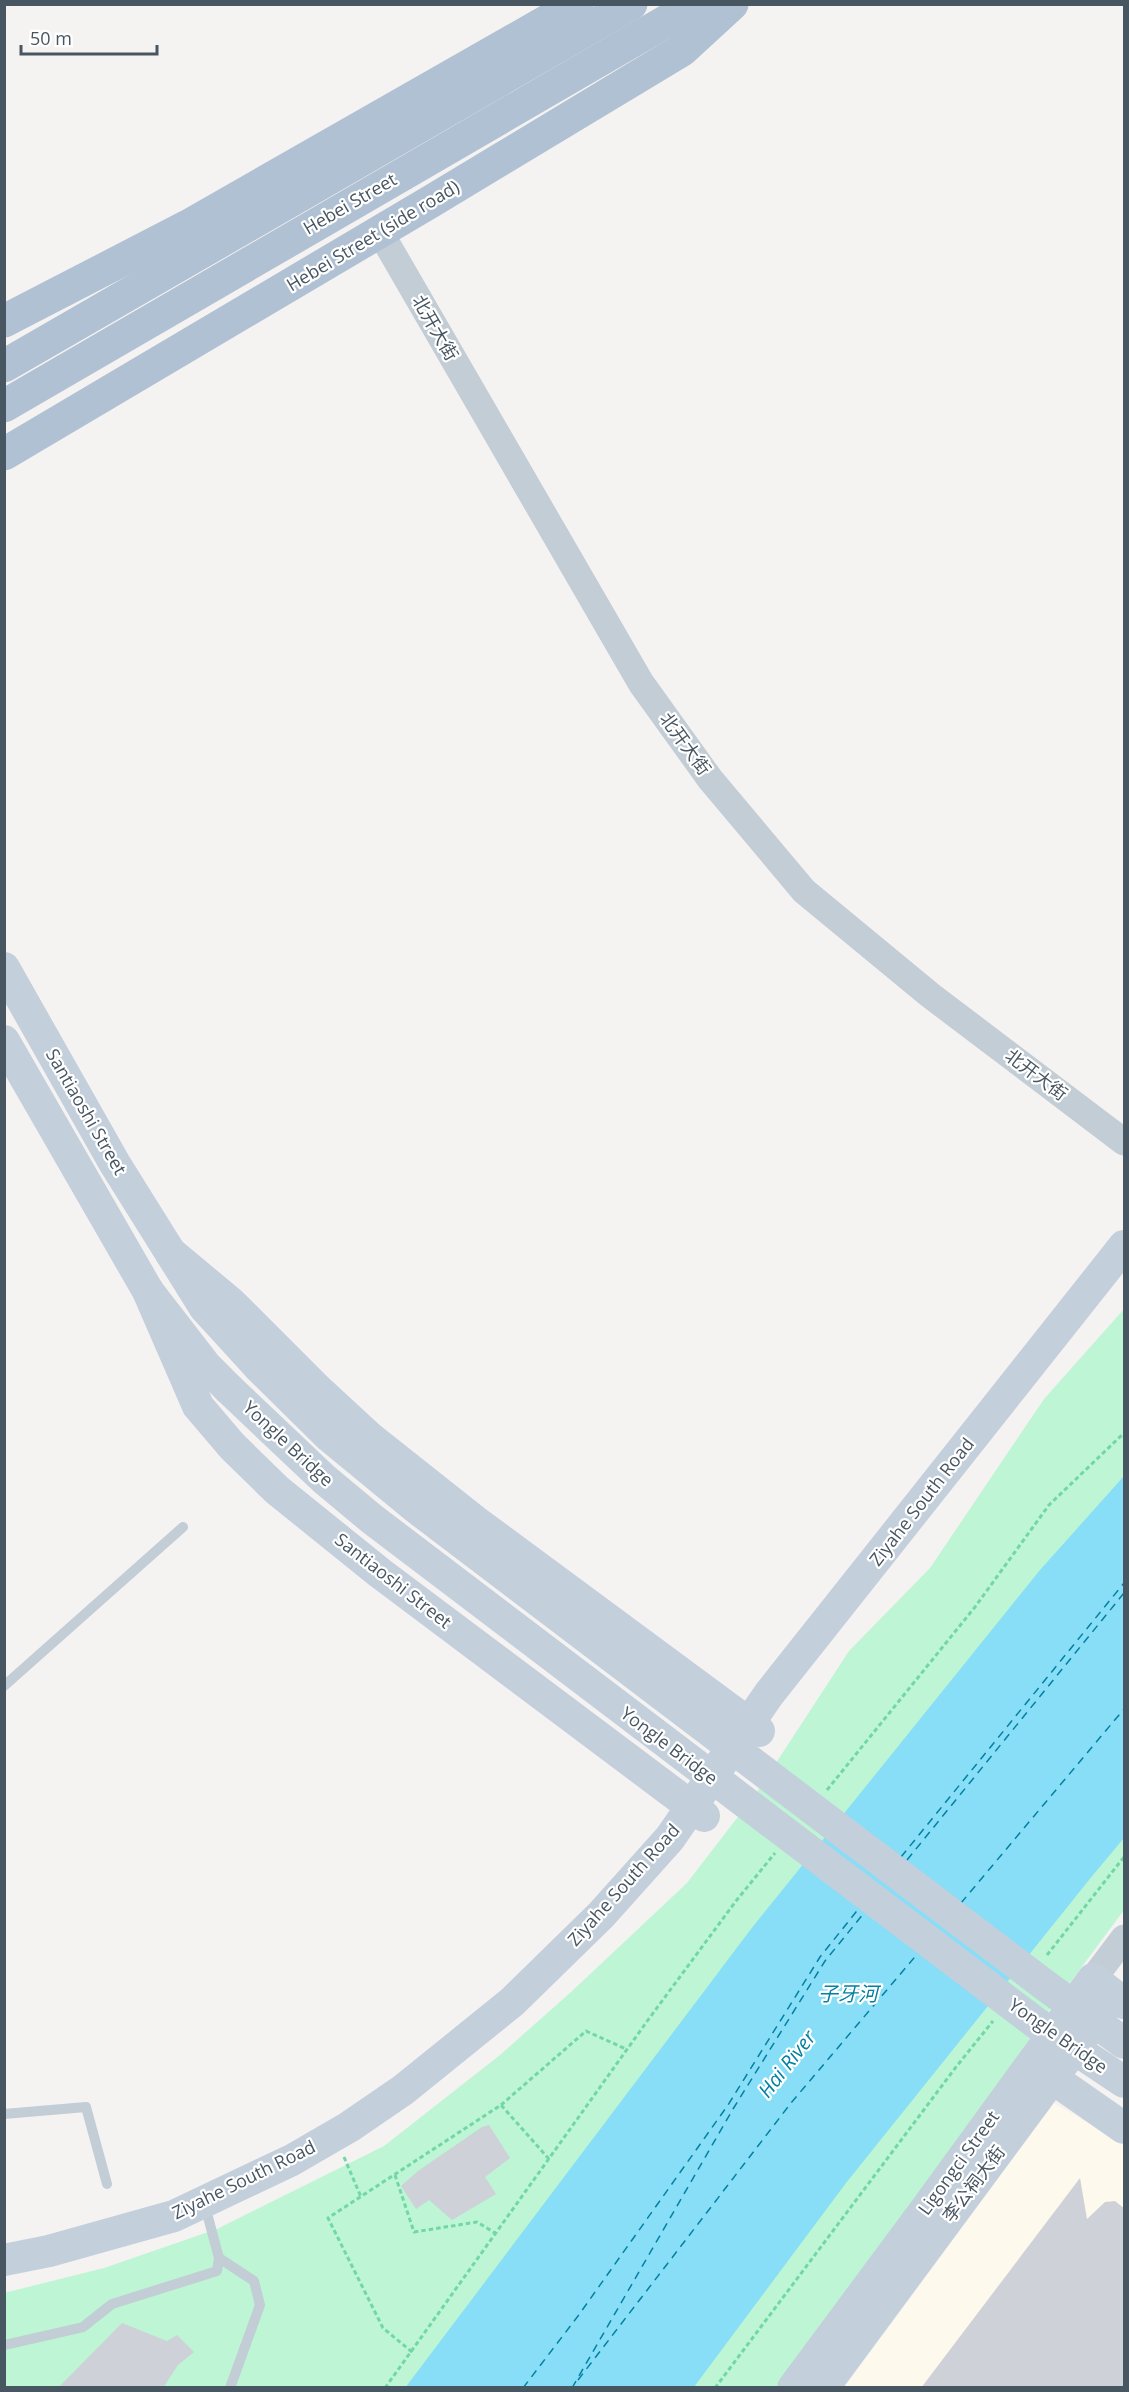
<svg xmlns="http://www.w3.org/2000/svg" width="1129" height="2392" viewBox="0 0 1129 2392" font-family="'Open Sans','Noto Sans SC',sans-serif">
<rect width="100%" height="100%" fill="#f5f2f2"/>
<path fill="#fef9ed" d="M 1054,2103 L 1124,2144 L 1124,2387 L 844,2388 Z"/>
<path fill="#bef5d4" d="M 1124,1309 L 1124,1910 L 1049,2011 L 931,2180 L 776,2387 L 5,2387 L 4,2293 L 104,2268 L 217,2229 L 384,2146 L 500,2055 L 571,1992 L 687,1883 L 757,1792 L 849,1651 L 930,1568 L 1044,1399 Z"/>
<path fill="#87def6" d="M 1124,1476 L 1124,1838 L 1093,1875 L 846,2183 L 694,2387 L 405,2388 L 751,1929 L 1040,1570 Z"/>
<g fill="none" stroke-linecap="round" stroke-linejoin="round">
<g stroke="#0380a3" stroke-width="1.5" stroke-dasharray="8 6" stroke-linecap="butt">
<path d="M 901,1857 L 1124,1583"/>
<path d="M 907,1860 L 1124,1593"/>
<path d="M 961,1903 L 1124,1709"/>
<path d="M 578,2380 L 791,2103 L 919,1952"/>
<path d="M 523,2388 L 578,2316 L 728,2105 L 820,1957 L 860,1907"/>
<path d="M 572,2388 L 733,2109 L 825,1961 L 864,1913"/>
</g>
</g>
<g fill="#ced1d8">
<path d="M 489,2125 L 510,2158 L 485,2177 L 496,2194 L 452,2220 L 429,2200 L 416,2209 L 401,2186 L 418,2171 L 482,2127 Z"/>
<path d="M 1080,2178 L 1087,2219 L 1105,2202 L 1115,2201 L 1125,2209 L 1125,2388 L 921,2388 Z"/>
<path d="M 122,2323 L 167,2341 L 177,2335 L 194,2352 L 178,2365 L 163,2388 L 58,2388 Z"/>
</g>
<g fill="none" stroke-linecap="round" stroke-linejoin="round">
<g stroke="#72d7a6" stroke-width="3" stroke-dasharray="4.5 3" stroke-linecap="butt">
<path d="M 827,1790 L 975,1607 L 1049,1505 L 1124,1433"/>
<path d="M 1047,1955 L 1124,1857"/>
<path d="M 501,2105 L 586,2031 L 626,2049"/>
<path d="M 344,2157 L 361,2197"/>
<path d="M 395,2175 L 414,2232 L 477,2222 L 495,2233"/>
<path d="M 412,2352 L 383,2328 L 328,2218 L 501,2105 L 549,2159"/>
<path d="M 385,2388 L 648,2020 L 736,1901 L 775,1853"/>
<path d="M 715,2388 L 956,2067 L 993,2021"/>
</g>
<g stroke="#c2cdd5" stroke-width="10">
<path d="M 4,1686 L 183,1527"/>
<path d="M 4,2114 L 86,2107 L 107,2184"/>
<path d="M 219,2258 L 254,2281 L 260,2305 L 230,2388"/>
<path d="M 4,2345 L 83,2327 L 112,2304 L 217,2271 L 219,2258 L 208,2217"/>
</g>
<g stroke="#c2cdd5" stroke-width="27">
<path d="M 380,232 L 641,683 L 710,779 L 804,891 L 930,995 L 1124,1142"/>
<path d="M 1093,1979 L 1124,1938"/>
</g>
<g stroke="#c4cfdc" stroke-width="32">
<path d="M 4,968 L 115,1164 L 205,1308 L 259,1367"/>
<path d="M 4,1041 L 148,1291 L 206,1366 L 229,1389"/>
<path d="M 171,1253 L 231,1303 L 316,1388 L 369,1437 L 475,1521 L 759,1731"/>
<path d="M 148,1291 L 198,1406 L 232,1446 L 277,1490 L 380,1573 L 704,1816"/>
<path d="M 1035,2066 L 1124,2128"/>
<path d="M 4,2260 L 49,2251 L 174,2216 L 292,2160 L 349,2127 L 403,2090 L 512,2002 L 601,1915 L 670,1838 L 769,1694 L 1124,1246"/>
<path d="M 793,2388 L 928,2206 L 1093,1979 L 1124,2003"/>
<path d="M 823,2388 L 1110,2000"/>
</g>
<g stroke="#b0c1d3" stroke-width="33">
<path d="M 4,321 L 188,226 L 577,4"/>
<path d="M 4,366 L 631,4"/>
<path d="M 4,406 L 696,4"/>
<path d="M 4,454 L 430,202 L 682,50 L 732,4"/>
</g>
<g stroke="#c4cfdc" stroke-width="32">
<path d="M 259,1367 L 330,1437 L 415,1507 L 1046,1986 L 1124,2043"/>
<path d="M 229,1389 L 324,1479 L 372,1519 L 1036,2023 L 1124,2082"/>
</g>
</g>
<g text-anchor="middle" stroke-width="4.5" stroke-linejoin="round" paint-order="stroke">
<g font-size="18" fill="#485662" stroke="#fff">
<text transform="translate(350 204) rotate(-30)" y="6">Hebei Street</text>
<text transform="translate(373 236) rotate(-31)" y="6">Hebei Street (side road)</text>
<text transform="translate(435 328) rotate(60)" y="6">北开大街</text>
<text transform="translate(685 744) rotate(54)" y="6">北开大街</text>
<text transform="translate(1036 1075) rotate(37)" y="6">北开大街</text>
<text transform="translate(86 1112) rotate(60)" y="6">Santiaoshi Street</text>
<text transform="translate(288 1444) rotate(43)" y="6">Yongle Bridge</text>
<text transform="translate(922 1502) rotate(-52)" y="6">Ziyahe South Road</text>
<text transform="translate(393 1581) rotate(38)" y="6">Santiaoshi Street</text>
<text transform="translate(669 1746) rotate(37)" y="6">Yongle Bridge</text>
<text transform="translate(624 1885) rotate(-48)" y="6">Ziyahe South Road</text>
<text transform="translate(1058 2036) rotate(35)" y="6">Yongle Bridge</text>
<text transform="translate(959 2163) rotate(-54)" y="6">Ligongci Street</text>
<text transform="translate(244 2180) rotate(-26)" y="6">Ziyahe South Road</text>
<text transform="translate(974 2184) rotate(-53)" y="6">李公祠大街</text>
</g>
<g font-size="20" font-style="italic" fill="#0380a3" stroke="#fff">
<text x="848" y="2001">子牙河</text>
<text transform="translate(787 2064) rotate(-52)" y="7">Hai River</text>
</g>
</g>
<rect width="1129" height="2392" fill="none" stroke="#485662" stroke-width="12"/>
<path d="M21 45v9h136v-9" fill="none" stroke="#485662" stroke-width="3"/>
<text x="30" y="45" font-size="18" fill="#485662" stroke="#ffffff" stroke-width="4.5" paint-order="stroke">50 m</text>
</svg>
